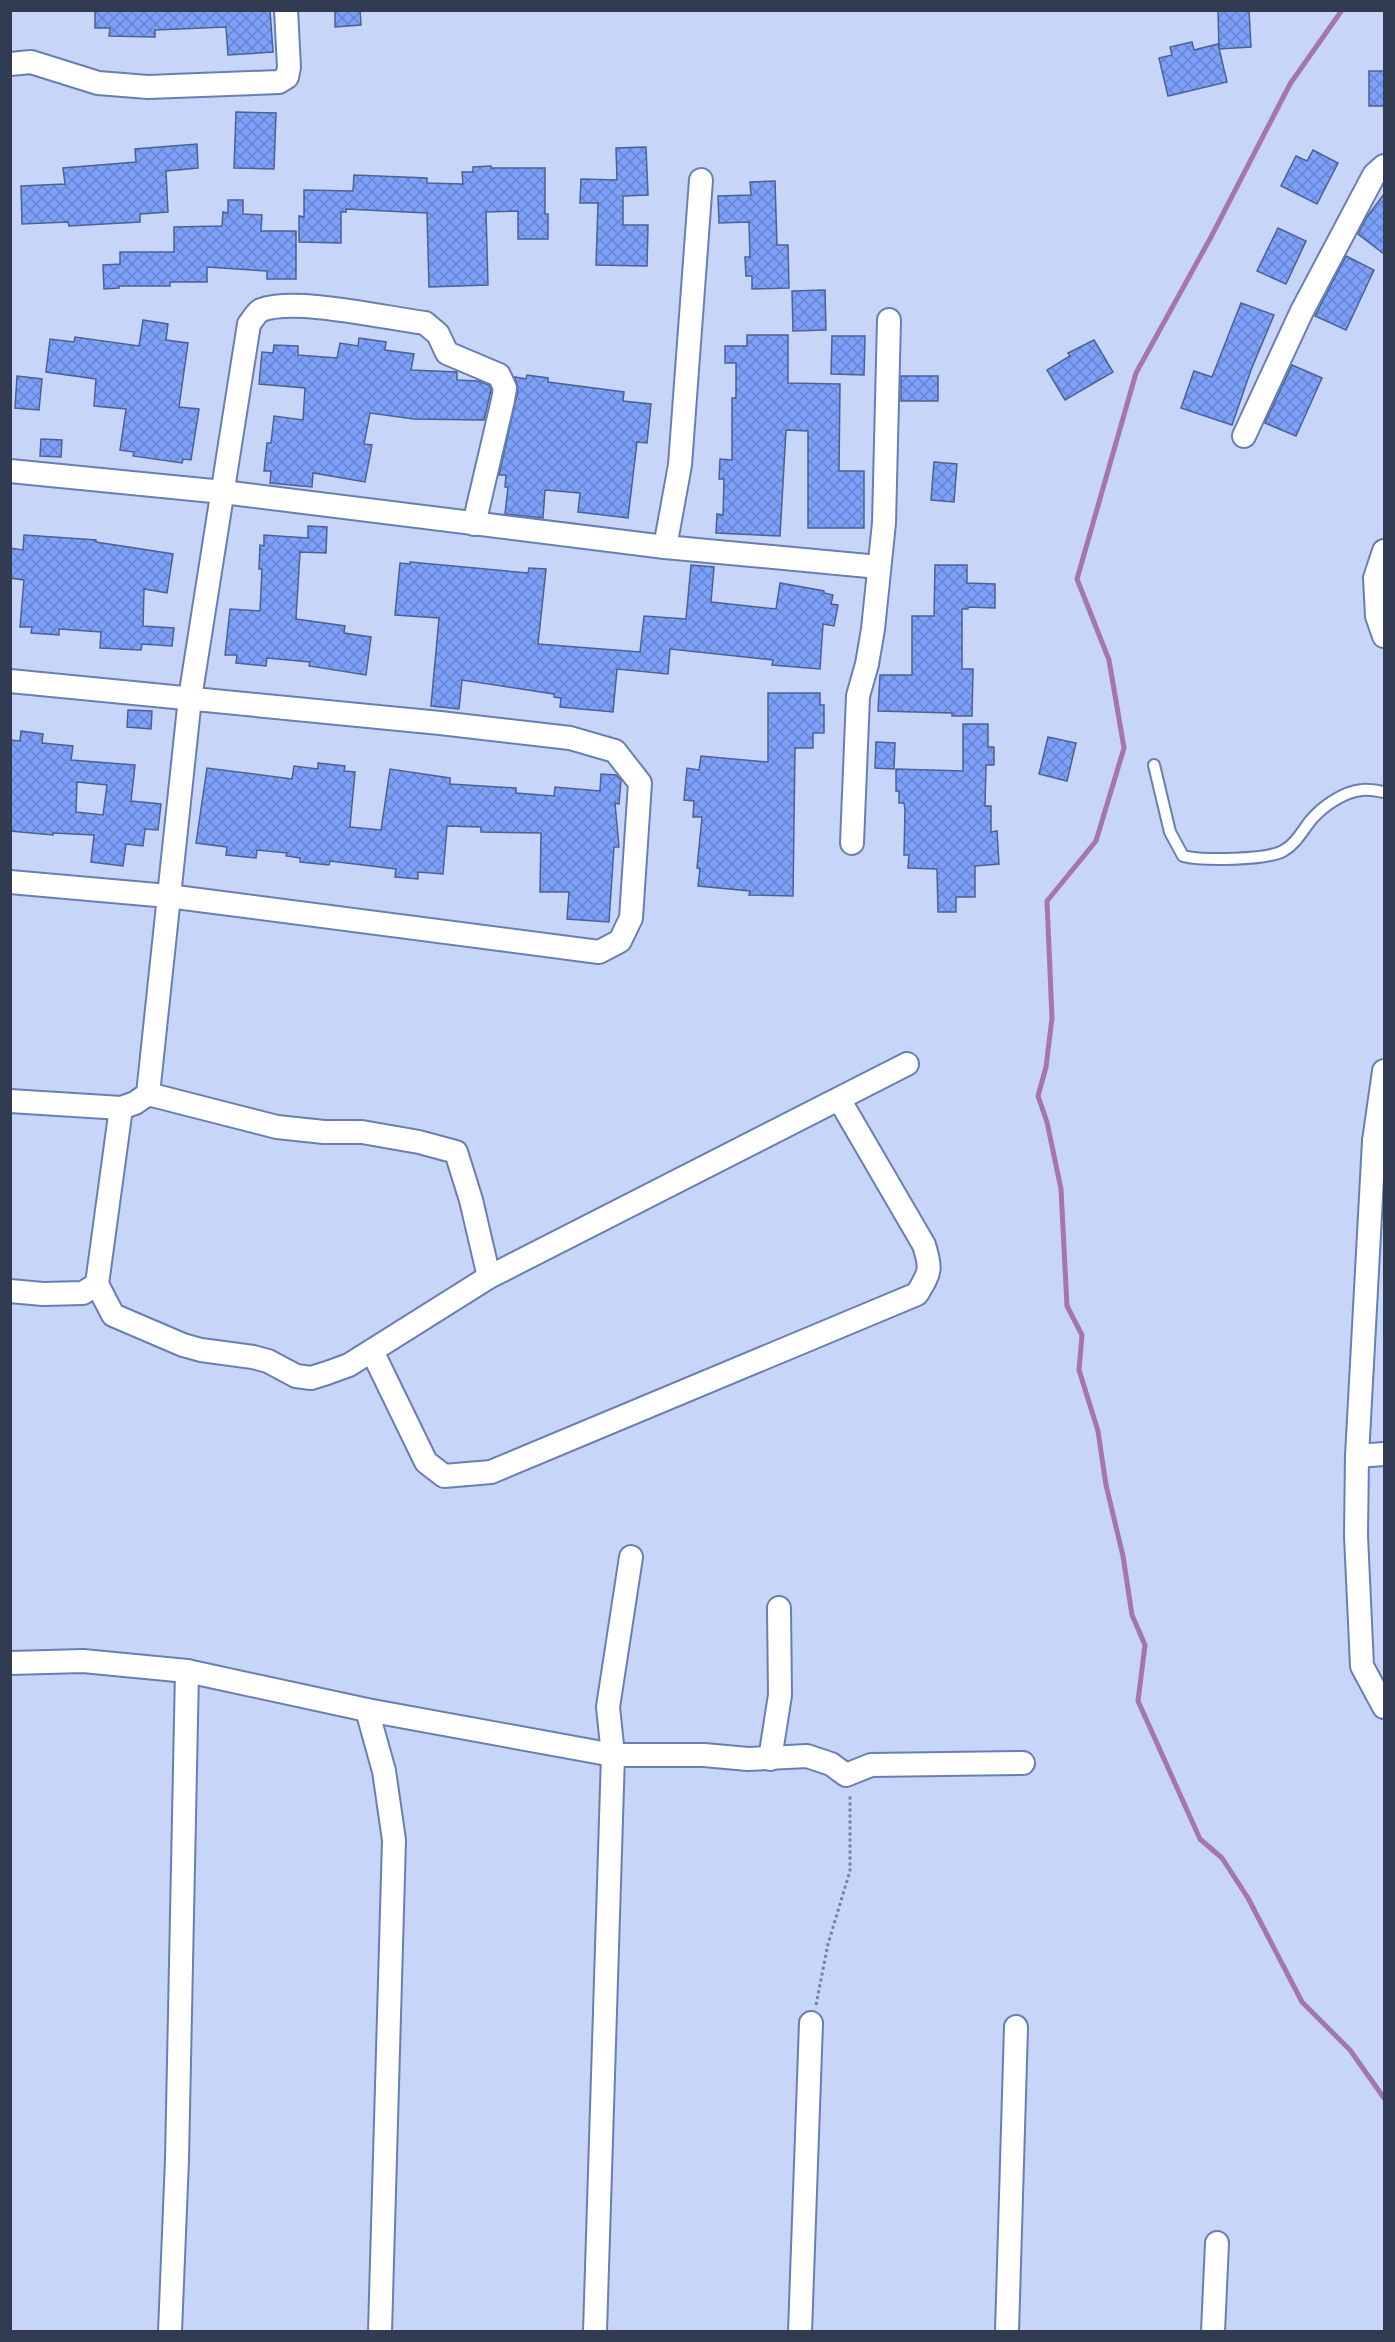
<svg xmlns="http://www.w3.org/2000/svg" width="1395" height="2342" viewBox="0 0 1395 2342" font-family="'Fira Sans',sans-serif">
<defs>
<pattern id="building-cross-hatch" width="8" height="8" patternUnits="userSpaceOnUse" patternTransform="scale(1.5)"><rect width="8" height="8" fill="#7da0fa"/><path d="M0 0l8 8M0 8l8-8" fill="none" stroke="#6784cd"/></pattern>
</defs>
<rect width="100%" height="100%" fill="#c6d5f8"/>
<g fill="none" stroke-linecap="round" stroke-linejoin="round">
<path stroke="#a774b2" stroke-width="5" d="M 1342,10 L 1290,84 L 1211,237 L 1136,373 L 1077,579 L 1109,660 L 1124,748 L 1096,841 L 1047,901 L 1052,1018 L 1046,1067 L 1038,1096 L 1047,1122 L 1061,1189 L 1067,1306 L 1082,1335 L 1079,1370 L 1098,1431 L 1106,1485 L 1123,1556 L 1132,1615 L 1145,1645 L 1138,1701 L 1200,1839 L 1222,1858 L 1248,1898 L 1302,2002 L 1350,2050 L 1384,2098"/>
</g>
<g fill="url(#building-cross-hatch)" stroke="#4c6194" stroke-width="1.5" fill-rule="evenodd">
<path d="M 95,10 L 270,10 L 273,52 L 228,55 L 226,27 L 155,30 L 155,37 L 109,36 L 110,28 L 95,28 Z"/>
<path d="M 335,10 L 360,10 L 361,25 L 335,27 Z"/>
<path d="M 1218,10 L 1249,10 L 1251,47 L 1219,49 Z"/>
<path d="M 1192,42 L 1194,50 L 1218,44 L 1227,82 L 1168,96 L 1159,58 L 1172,55 L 1170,47 Z"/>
<rect x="1369" y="71" width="15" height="35"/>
<path d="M 236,112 L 276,113 L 274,169 L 234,168 Z"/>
<path d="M 197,144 L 198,168 L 166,171 L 168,212 L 140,214 L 140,222 L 69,226 L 68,222 L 22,224 L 21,186 L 65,184 L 63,168 L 136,162 L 135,149 Z"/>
<path d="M 646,147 L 648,195 L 623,196 L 623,225 L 648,225 L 647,266 L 596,265 L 598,203 L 580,203 L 581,179 L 617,180 L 616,148 Z"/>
<path d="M 1313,150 L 1338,163 L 1317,204 L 1281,186 L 1296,156 L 1307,161 Z"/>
<path d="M 491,166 L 491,168 L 545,168 L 545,214 L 548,214 L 548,239 L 518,239 L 518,211 L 486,212 L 488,285 L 429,287 L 427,213 L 346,209 L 346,212 L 341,212 L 341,243 L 299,242 L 299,216 L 304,217 L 304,190 L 353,191 L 354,175 L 427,178 L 427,183 L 463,184 L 462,172 L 473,172 L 473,167 Z"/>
<path d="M 775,181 L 777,245 L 788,245 L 789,288 L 752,289 L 752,276 L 746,276 L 745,257 L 750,257 L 749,222 L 719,223 L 718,196 L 751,195 L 750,182 Z"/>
<path d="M 1384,194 L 1384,254 L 1358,234 L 1367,217 Z"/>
<path d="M 228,200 L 243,200 L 243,214 L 262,215 L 261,231 L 296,231 L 296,279 L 267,279 L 267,271 L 207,267 L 207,282 L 170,282 L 170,286 L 119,286 L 119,288 L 104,289 L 103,265 L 120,264 L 120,252 L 174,252 L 174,227 L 222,226 L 223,212 L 228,213 Z"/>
<path d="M 1278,228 L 1306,241 L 1286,284 L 1257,271 Z"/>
<path d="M 1346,256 L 1374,270 L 1346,330 L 1315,316 Z"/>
<path d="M 825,290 L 826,330 L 793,331 L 792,291 Z"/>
<path d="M 1241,303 L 1274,315 L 1251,370 L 1232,425 L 1181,408 L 1194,371 L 1212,377 Z"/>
<path d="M 143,320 L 168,324 L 166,340 L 188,343 L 179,407 L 199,409 L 191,460 L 183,459 L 182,463 L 133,456 L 134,452 L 120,450 L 126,409 L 94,406 L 96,379 L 46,372 L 50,339 L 74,342 L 75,337 L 139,346 Z"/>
<path d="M 747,335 L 788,335 L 788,383 L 840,384 L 839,471 L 864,471 L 864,528 L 808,528 L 808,431 L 786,430 L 780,536 L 716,533 L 717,514 L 723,515 L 724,479 L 719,479 L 720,459 L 732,460 L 732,398 L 736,398 L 736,363 L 725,363 L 725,346 L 747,346 Z"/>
<path d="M 832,336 L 865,336 L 864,375 L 831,374 Z"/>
<path d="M 359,338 L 386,342 L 385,350 L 414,354 L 411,370 L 457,372 L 457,380 L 478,381 L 489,385 L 491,390 L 484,420 L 414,419 L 370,413 L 364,444 L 372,445 L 365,482 L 313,473 L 312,487 L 270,483 L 271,471 L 264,471 L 267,443 L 271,443 L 274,416 L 303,420 L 305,388 L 259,384 L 262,352 L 273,353 L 274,345 L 298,346 L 298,355 L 337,358 L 340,343 L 358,346 Z"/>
<path d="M 1094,340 L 1113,372 L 1065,400 L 1047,370 L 1070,356 L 1068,353 Z"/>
<path d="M 1292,365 L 1322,378 L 1296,436 L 1265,423 Z"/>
<path d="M 527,375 L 548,378 L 548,382 L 624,392 L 623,401 L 651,404 L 647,443 L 637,442 L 628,518 L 578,512 L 580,493 L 545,490 L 543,518 L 505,514 L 508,487 L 505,487 L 506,475 L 499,475 L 518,390 L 515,377 L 526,379 Z"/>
<path d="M 17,376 L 42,379 L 39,410 L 15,408 Z"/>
<rect x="901" y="376" width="37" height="25"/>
<path d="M 41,439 L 62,440 L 61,457 L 40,456 Z"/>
<path d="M 934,462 L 957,464 L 954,502 L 931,500 Z"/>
<path d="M 308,526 L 327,527 L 326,553 L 300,552 L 296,619 L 345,626 L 344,633 L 371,637 L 366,675 L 309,666 L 310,662 L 267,658 L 266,666 L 236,663 L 237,655 L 225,655 L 230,609 L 260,611 L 262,569 L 259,569 L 260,545 L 264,546 L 264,535 L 308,538 Z"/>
<path d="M 24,535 L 96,540 L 96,542 L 173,554 L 167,593 L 144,589 L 143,626 L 174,628 L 172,646 L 142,644 L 141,650 L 100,648 L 101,632 L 59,629 L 59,635 L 31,633 L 32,627 L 20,627 L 24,580 L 10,578 L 10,548 L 23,550 Z"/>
<path d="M 410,562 L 528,573 L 529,568 L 546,569 L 538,644 L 640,652 L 644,616 L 686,619 L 691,565 L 714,567 L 711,602 L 776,609 L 780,583 L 824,591 L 824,593 L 833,595 L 831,604 L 838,605 L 834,626 L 823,624 L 820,669 L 772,665 L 773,660 L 670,649 L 668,674 L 617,669 L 613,712 L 560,707 L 561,698 L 554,697 L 554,694 L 462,680 L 459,709 L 431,706 L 439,618 L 395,615 L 400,563 L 410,564 Z"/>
<path d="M 935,565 L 967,565 L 967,583 L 995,584 L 995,608 L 968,607 L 968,609 L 962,609 L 962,669 L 973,669 L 972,716 L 952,716 L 952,713 L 878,711 L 880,675 L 912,675 L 912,616 L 934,616 Z"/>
<path d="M 768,693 L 820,693 L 820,705 L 824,705 L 824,733 L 813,733 L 813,748 L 795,748 L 793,896 L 749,895 L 750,891 L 698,886 L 700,869 L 697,868 L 702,817 L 693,817 L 694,801 L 684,800 L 687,768 L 699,770 L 701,756 L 768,762 Z"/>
<path d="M 128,710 L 152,711 L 151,729 L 127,727 Z"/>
<path d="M 963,724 L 988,724 L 988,747 L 994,747 L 994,765 L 986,765 L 985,806 L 991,806 L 991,832 L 997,831 L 999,864 L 975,866 L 975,897 L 956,897 L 956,912 L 938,912 L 937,869 L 908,868 L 909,855 L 904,855 L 905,810 L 904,803 L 899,803 L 899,791 L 896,791 L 896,769 L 963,771 Z"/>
<path d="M 21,731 L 43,734 L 42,743 L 73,746 L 71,760 L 135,765 L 131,801 L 161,804 L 158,830 L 145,829 L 143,846 L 126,844 L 123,866 L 91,862 L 94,835 L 53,833 L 53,835 L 10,831 L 10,740 L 20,741 ZM 77,782 L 107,785 L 103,815 L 76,812 Z"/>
<path d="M 1048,737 L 1076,743 L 1067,781 L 1039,774 Z"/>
<path d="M 876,742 L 895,743 L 894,769 L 875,768 Z"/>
<path d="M 318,763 L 345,766 L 344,771 L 355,772 L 350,827 L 381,830 L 390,769 L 450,778 L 450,784 L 516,788 L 516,793 L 554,796 L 555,787 L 600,791 L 601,774 L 616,775 L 621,780 L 619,804 L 615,803 L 619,847 L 614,847 L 609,922 L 567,919 L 569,892 L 540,892 L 541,833 L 481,832 L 481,827 L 447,826 L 443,874 L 418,872 L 418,879 L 395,877 L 396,869 L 330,861 L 329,865 L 300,862 L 300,858 L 286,856 L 287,853 L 257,850 L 256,858 L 226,855 L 227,847 L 196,843 L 207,768 L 292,779 L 294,766 L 318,769 Z"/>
</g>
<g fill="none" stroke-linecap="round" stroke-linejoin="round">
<defs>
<path id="lane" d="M 1154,765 L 1170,832 L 1183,856 C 1203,861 1266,860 1283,851 C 1296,844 1302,831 1311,820 C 1323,806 1343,792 1362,790 C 1369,789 1377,791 1384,792"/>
<g id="street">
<path d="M 10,64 L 31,62 L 98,83 L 148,87 L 279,82 L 287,77 L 289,67 L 286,10"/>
<path d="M 1244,436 L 1302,311 L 1374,175 L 1384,166"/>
<path d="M 10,471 L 223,492 L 665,547 L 879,567"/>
<path d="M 665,547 L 680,465 L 701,180"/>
<path d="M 1384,551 L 1375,578 L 1377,616 L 1384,636"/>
<path d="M 10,681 L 440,723 L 570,738 L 615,751 L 640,783 L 631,918 L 620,941 L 599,952 L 168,896 L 10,882"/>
<path d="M 852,843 L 858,696 L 867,664 L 873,629 L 884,523 L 889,320"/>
<path d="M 1384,1071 L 1374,1141 L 1384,1141"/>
<path d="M 148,1094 L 190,698 L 249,324 C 253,319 256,313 261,310 C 296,297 385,318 425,323 L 438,334 L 447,353 L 499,375 L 505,388 L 503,400 L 474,524"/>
<path d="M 10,1101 L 121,1108 L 135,1103 L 148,1094 L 277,1127 L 324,1132 L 362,1132 L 419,1142 L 456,1152 L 471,1200 L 489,1277"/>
<path d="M 1374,1141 L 1357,1456 L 1356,1536 L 1362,1666 L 1384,1707"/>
<path d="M 97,1284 L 113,1315 L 183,1345 L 201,1350 L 253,1357 L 268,1361 L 296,1376 L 311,1378 L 327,1373 L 349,1365 L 489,1277 L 907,1064"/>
<path d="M 10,1291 L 43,1294 L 83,1293 L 97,1284 L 121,1108"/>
<path d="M 372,1351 L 426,1462 L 444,1476 L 491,1472 L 917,1294 C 930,1272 932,1270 924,1245 L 839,1099"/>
<path d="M 1357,1456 L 1384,1454"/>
<path d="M 10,1663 L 83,1661 L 187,1671 L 367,1710 L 613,1755 L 704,1755 L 748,1759 L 807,1756 L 831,1764 L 846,1775 L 871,1765 L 1023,1763"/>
<path d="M 367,1710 L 384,1771 L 394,1840 L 380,2332"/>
<path d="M 770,1759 L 780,1695 L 779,1608"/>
<path d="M 170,2332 L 177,2159 L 187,1671"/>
<path d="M 595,2332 L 613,1755 L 608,1707 L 631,1557"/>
<path d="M 800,2332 L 811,2023"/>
<path d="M 1007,2332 L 1016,2027"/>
<path d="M 1213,2332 L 1217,2243"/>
</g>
</defs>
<use href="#lane" stroke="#697fb4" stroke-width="14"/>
<use href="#street" stroke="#697fb4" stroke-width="26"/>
<path stroke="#76839f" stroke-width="3" stroke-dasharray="3 3" stroke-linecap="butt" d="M 816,2005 L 828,1944 L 850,1871 L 850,1794"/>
<use href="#lane" stroke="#fff" stroke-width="10"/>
<use href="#street" stroke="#fff" stroke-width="22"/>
</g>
<rect width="1395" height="2342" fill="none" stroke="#313b52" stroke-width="24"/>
</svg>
